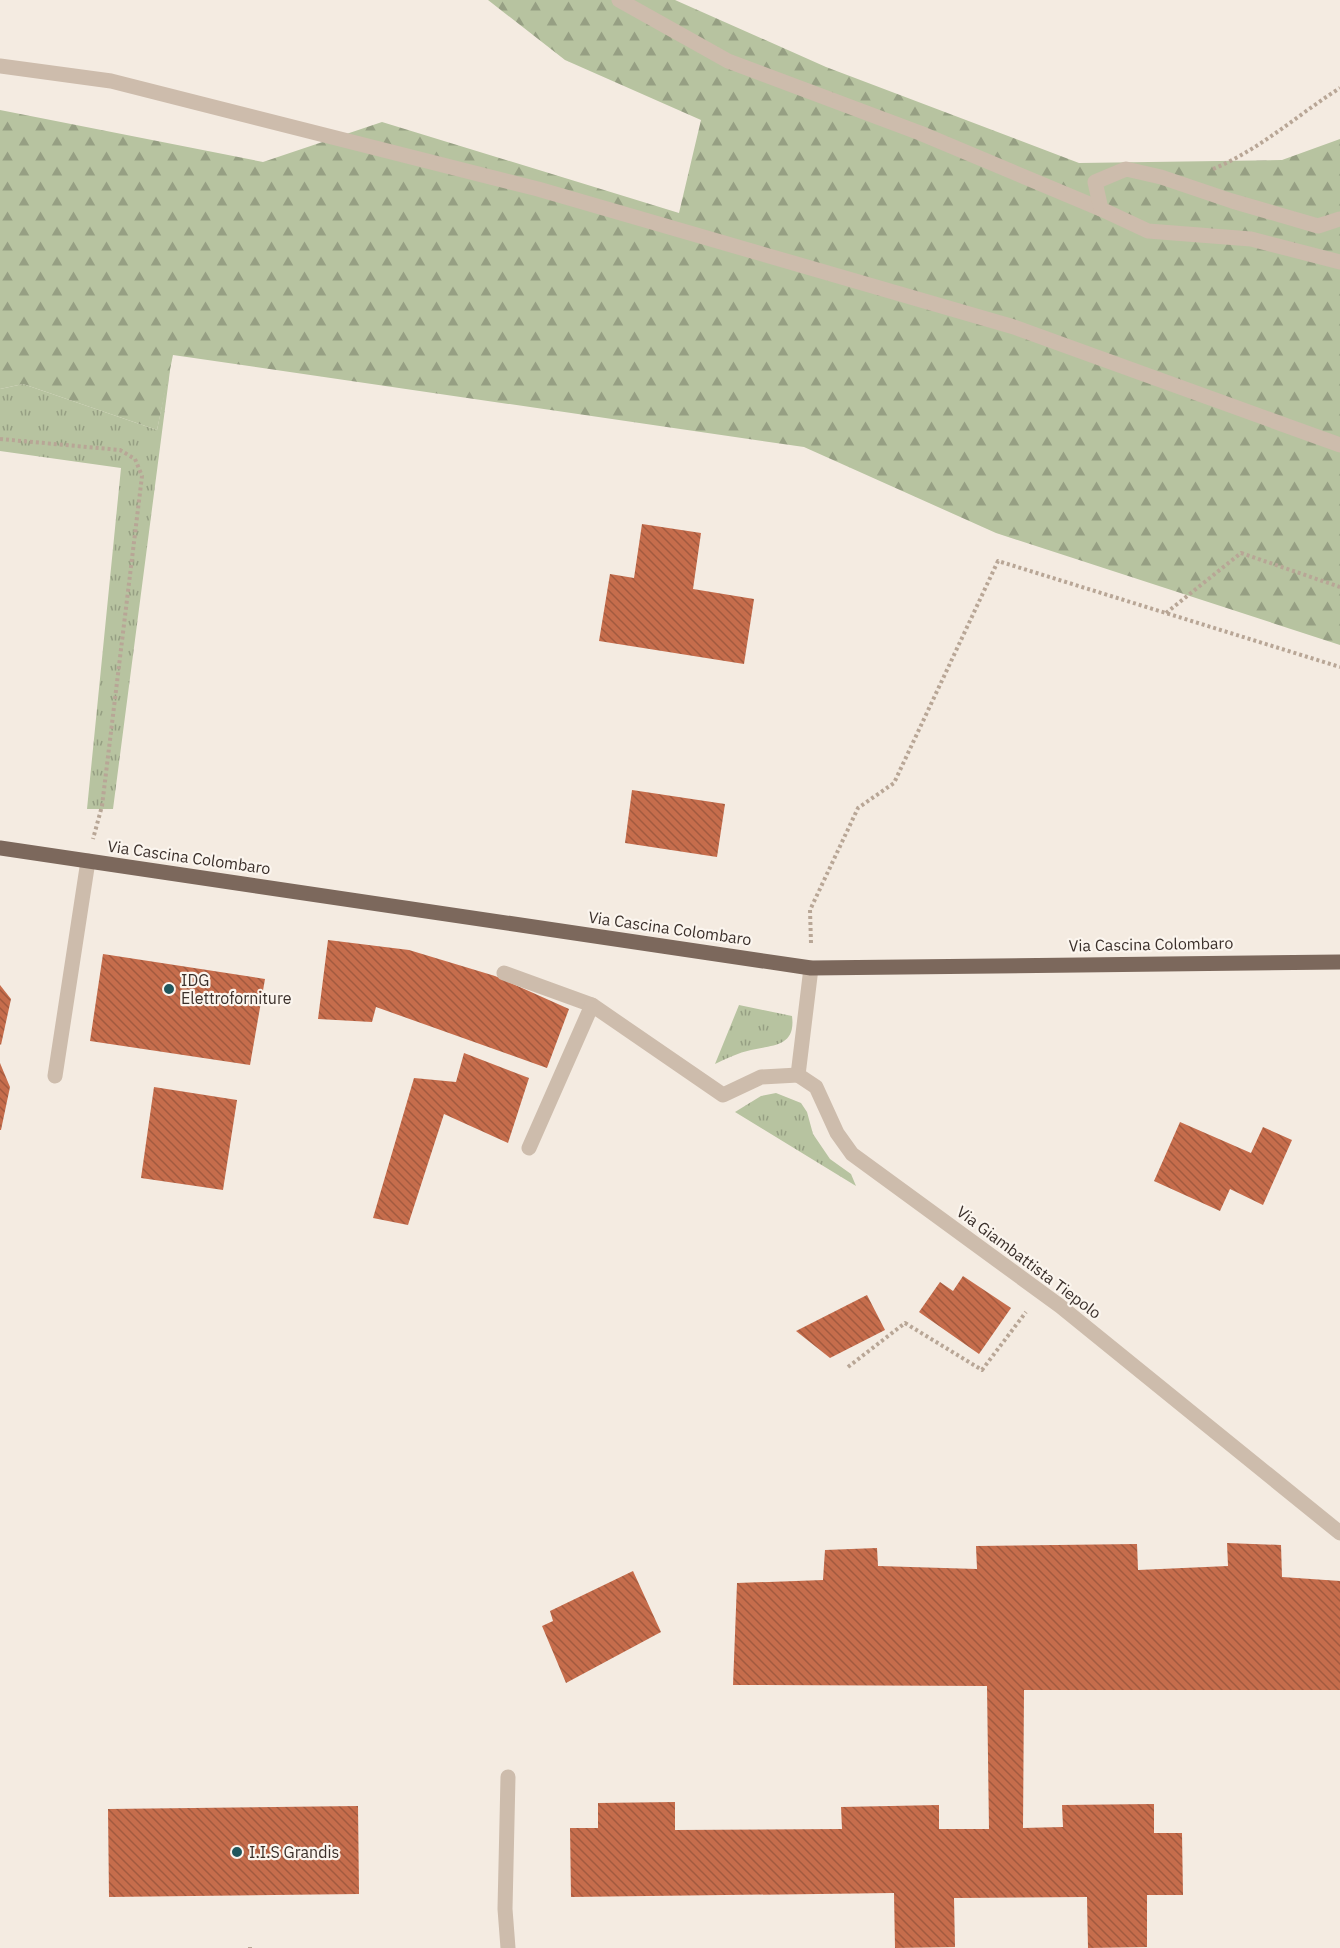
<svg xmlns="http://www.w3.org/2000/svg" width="1340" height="1948" viewBox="0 0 1340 1948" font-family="'IBM Plex Sans',sans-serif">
<defs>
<pattern id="grass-tufts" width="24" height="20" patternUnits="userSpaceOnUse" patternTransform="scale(1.5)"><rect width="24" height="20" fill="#b7c3a0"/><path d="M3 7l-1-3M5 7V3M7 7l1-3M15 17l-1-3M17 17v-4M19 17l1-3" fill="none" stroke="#969f83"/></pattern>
<pattern id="forest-firs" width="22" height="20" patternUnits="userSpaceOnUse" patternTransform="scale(1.5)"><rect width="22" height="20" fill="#b7c3a0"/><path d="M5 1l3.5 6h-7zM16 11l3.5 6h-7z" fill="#969f83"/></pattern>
<pattern id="building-back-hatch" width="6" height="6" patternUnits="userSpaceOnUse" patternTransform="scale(1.5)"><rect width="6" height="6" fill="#c66d4c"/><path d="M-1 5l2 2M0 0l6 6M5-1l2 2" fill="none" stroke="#a25a3f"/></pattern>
</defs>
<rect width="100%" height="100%" fill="#f4ebe1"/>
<g fill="url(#grass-tufts)">
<path d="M 172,355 L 113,809 L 87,809 L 121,468 L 0,451 L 0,389 L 23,384 L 157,430 Z"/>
<path d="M 739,1005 L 792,1016 C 796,1047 773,1045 751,1050 C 738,1053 727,1058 715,1064 Z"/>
<path d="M 776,1093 L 801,1103 L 807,1112 L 813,1134 L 830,1159 L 851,1174 L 856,1186 L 735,1112 L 761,1096 Z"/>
</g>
<path fill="url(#forest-firs)" d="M 488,0 L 675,0 L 826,67 L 1079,163 L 1282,160 L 1340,139 L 1340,645 L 996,533 L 804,447 L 173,355 L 157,430 L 23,384 L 0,389 L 0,110 L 263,162 L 382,122 L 679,213 L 701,120 L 565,60 Z"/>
<g fill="url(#building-back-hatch)">
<path d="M 642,524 L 701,533 L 693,589 L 754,599 L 744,664 L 599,641 L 610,574 L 634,578 Z"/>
<path d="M 632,790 L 725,804 L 717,857 L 625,843 Z"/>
<path d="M 328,940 L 409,950 L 495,976 L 569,1009 L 547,1068 L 376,1007 L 372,1022 L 318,1019 Z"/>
<path d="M 103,954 L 265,979 L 250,1065 L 90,1041 Z"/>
<path d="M 0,985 L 11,999 L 1,1045 L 0,1044 Z"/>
<path d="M 464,1053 L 529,1078 L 508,1143 L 444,1114 L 408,1225 L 373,1218 L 414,1078 L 456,1082 Z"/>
<path d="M 0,1063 L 10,1087 L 1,1130 L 0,1130 Z"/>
<path d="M 154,1087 L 237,1100 L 223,1190 L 141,1178 Z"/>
<path d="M 1180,1122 L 1251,1153 L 1263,1127 L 1292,1140 L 1263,1205 L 1230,1189 L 1220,1211 L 1154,1181 Z"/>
<path d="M 963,1276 L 1011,1308 L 979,1354 L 919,1312 L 940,1282 L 953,1291 Z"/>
<path d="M 867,1295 L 885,1330 L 830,1358 L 796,1331 Z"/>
<path d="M 1227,1543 L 1281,1545 L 1282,1577 L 1340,1581 L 1340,1690 L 1024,1690 L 1023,1828 L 1063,1827 L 1062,1805 L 1154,1804 L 1154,1833 L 1182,1833 L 1183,1895 L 1147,1895 L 1147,1947 L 1088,1948 L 1087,1897 L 954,1898 L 955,1947 L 895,1948 L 894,1893 L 571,1897 L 570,1828 L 598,1828 L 598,1803 L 675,1802 L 675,1830 L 842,1829 L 841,1807 L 939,1805 L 939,1829 L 989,1829 L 987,1686 L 733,1685 L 737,1583 L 823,1580 L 825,1550 L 877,1548 L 878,1566 L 977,1569 L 976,1546 L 1137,1544 L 1138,1570 L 1228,1566 Z"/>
<path d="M 633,1571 L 661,1632 L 566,1683 L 542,1626 L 553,1621 L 550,1611 Z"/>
<path d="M 358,1806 L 359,1894 L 109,1897 L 108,1809 Z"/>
</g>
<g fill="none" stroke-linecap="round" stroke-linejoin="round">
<g stroke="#b8a696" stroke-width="4" stroke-dasharray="3 3" stroke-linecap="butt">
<path d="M 1213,169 C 1261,149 1297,115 1340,88"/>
<path d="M 0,439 L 120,450 L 135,459 L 142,476 L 102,806 L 93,839"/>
<path d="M 1166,613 L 1241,553 L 1340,587"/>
<path d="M 811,943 L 810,910 L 858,808 L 894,783 L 998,561 L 1340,667"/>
<path d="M 848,1367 L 905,1323 L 982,1370 L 1026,1312"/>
<path d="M 250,1947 L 250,1948"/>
</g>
<g stroke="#cdbcac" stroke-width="15">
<path d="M 619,0 L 728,61 L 920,133 L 1101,209"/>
<path d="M 0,66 L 111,81 L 538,189 L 1014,327 L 1340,445"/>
<path d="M 1340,219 L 1318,226 L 1232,201 L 1161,177 L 1126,169 L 1095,182 L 1101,209 L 1148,231 L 1251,239 L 1340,262"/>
<path d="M 811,968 L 798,1075 L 816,1087 L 837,1133 L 852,1154 L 1060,1306 L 1340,1533"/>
<path d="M 504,973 L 592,1005"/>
<path d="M 55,1076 L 88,861"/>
<path d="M 529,1148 L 592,1005 L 723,1095 L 761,1077 L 798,1075"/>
<path d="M 508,1777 L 505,1909 L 508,1948"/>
</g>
<path stroke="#7c685c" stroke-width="15" d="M 0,848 L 811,968 L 1340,962"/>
</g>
<g fill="#20575d" stroke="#fbf5ee" stroke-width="2">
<circle cx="169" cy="989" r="6"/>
<circle cx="237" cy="1852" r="6"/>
</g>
<g text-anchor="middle" stroke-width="4.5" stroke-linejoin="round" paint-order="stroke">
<g font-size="16" fill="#3b302b" stroke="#fbf5ee">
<text transform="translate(189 857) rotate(8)" y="6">Via Cascina Colombaro</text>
<text transform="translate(670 928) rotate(8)" y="6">Via Cascina Colombaro</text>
<text transform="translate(1151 944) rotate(-1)" y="6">Via Cascina Colombaro</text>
<text transform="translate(1029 1262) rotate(37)" y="6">Via Giambattista Tiepolo</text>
</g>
<g font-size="16" fill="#3b302b" stroke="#fbf5ee" text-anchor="start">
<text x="181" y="986">IDG<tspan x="181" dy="18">Elettroforniture</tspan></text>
<text x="249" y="1858">I.I.S Grandis</text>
</g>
</g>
</svg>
